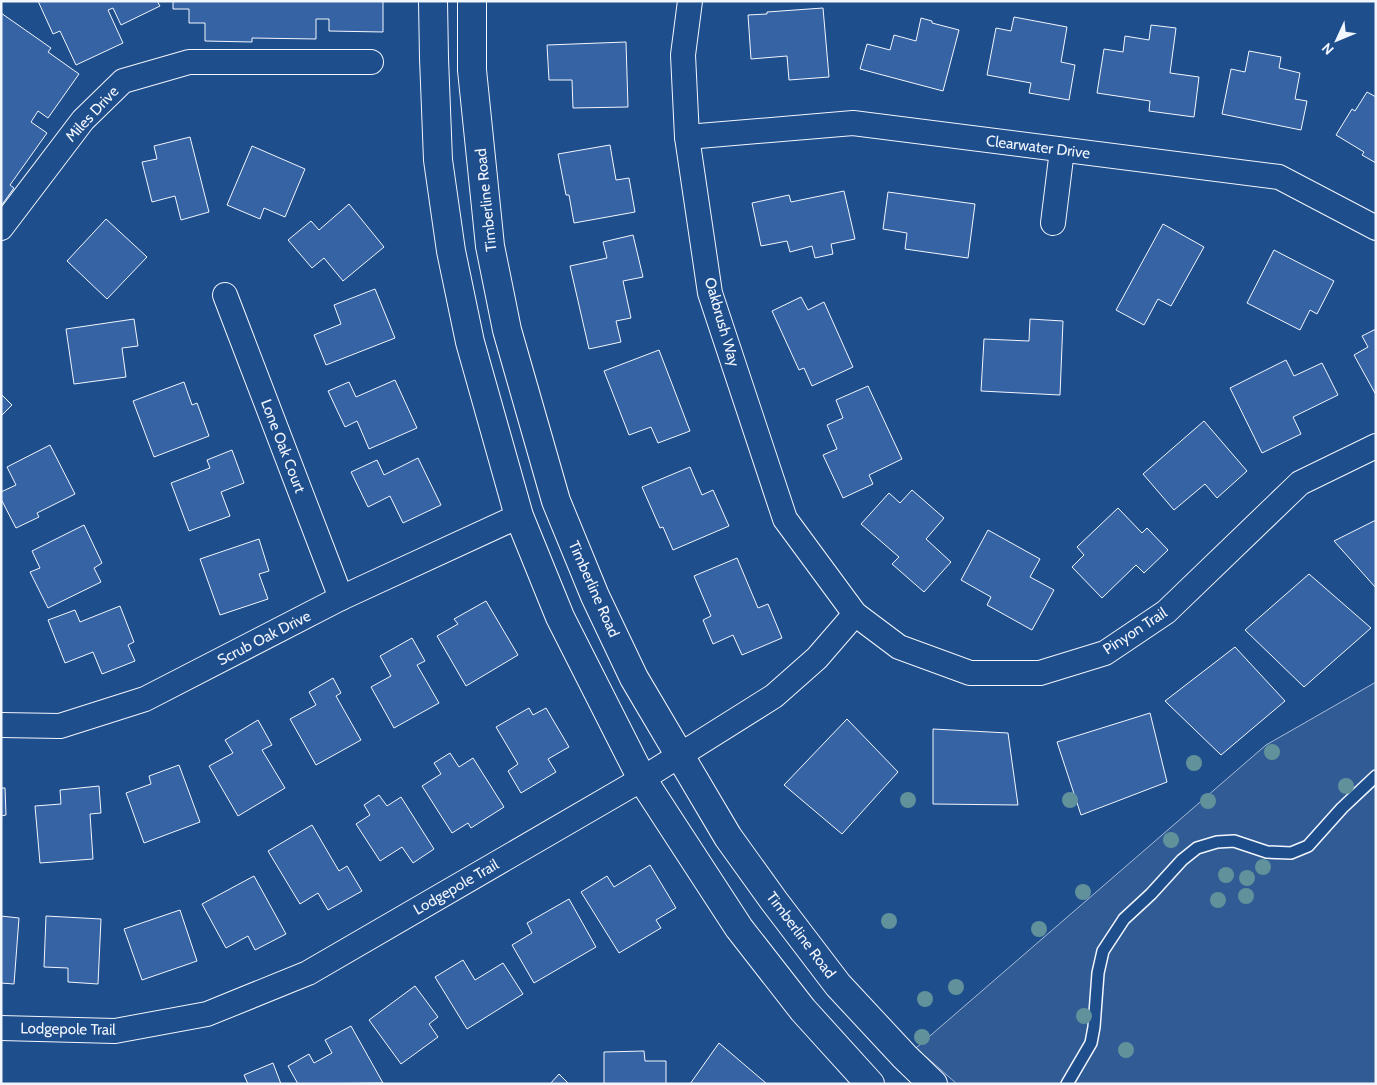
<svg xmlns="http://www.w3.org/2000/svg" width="1377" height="1085" viewBox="0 0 1377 1085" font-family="Cabin,sans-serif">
<rect width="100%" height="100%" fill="#1f4e8c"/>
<path fill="#305b95" stroke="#a8bbd7" d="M 1376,682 L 1376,1084 L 957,1084 L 916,1048 L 1266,745 Z"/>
<g fill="#3563a3" stroke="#f2f6ff">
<path d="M 38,1 L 157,1 L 160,6 L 121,25 L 113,8 L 108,10 L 123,43 L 76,65 L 60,31 L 53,34 Z"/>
<path d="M 173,1 L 383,1 L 383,32 L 329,31 L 329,19 L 316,19 L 316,39 L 252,38 L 252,42 L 205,41 L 205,23 L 189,23 L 189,9 L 173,9 Z"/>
<path d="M 823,8 L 829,77 L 789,80 L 787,56 L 751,59 L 748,15 L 767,14 L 767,12 Z"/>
<path d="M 1,13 L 51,48 L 48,52 L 79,74 L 48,118 L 38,111 L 31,122 L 47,133 L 10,185 L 14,188 L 1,206 Z"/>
<path d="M 1014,17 L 1067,27 L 1061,62 L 1075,65 L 1069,100 L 1029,93 L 1031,83 L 987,75 L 996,28 L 1011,31 Z"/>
<path d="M 921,18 L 932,21 L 932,23 L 959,30 L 943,91 L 860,69 L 867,44 L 890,50 L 894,35 L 916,41 Z"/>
<path d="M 1151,25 L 1176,28 L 1170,73 L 1199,77 L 1194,117 L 1149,111 L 1150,101 L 1097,93 L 1104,49 L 1123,52 L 1125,36 L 1149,40 Z"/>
<path d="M 626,42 L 628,107 L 573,108 L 572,80 L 549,80 L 547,45 Z"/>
<path d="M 1249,51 L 1281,57 L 1279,68 L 1300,73 L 1295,99 L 1307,101 L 1301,130 L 1222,114 L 1231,69 L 1245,72 Z"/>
<path d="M 1367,92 L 1376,97 L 1376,163 L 1362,155 L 1364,152 L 1336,135 L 1352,109 L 1355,111 Z"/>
<path d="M 190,137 L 209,212 L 181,220 L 175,196 L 152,202 L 142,162 L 157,159 L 154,146 Z"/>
<path d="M 610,145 L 616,180 L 629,178 L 635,212 L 574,223 L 569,195 L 566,195 L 558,154 Z"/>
<path d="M 252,146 L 305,169 L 285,217 L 264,208 L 260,219 L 227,205 Z"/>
<path d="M 844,191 L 855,239 L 831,244 L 833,254 L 815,258 L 812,246 L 790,252 L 787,241 L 761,246 L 752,203 L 789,195 L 791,202 Z"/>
<path d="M 888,192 L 975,204 L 968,258 L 905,249 L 907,233 L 883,229 Z"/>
<path d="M 349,204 L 384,247 L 343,281 L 324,258 L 312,268 L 288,240 L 311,221 L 319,230 Z"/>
<path d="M 106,219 L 147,257 L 107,299 L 67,261 Z"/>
<path d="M 1163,224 L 1204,247 L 1171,306 L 1158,299 L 1144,325 L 1116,310 Z"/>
<path d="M 633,235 L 643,277 L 623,281 L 631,318 L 616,321 L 621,342 L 589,349 L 570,266 L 607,258 L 603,242 Z"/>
<path d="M 1274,250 L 1334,281 L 1317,314 L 1310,310 L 1300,330 L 1247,303 Z"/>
<path d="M 375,289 L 395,338 L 326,365 L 314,335 L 341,324 L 334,305 Z"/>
<path d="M 801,297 L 808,310 L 824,302 L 853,367 L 812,386 L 804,368 L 799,370 L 772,311 Z"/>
<path d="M 134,319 L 138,346 L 122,348 L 126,377 L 74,384 L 66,329 Z"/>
<path d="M 1030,319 L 1063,321 L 1060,395 L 981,391 L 984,339 L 1029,341 Z"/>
<path d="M 1376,329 L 1376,395 L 1354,355 L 1368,347 L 1362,336 Z"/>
<path d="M 659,350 L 690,431 L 658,443 L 651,427 L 629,435 L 604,371 Z"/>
<path d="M 1286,360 L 1294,376 L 1322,363 L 1338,395 L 1293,417 L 1301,434 L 1262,453 L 1230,388 Z"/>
<path d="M 395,380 L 417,428 L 369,449 L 357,421 L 345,427 L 328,391 L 349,382 L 356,397 Z"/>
<path d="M 184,382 L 192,405 L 197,403 L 209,436 L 154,457 L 133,401 Z"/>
<path d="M 868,386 L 902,459 L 869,475 L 873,484 L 843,498 L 823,455 L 837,449 L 827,425 L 843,418 L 836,400 Z"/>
<path d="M 1,394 L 12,405 L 1,416 Z"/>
<path d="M 1204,421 L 1247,471 L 1217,498 L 1205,484 L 1174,510 L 1143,474 Z"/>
<path d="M 50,445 L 75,494 L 37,513 L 39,517 L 16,528 L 1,499 L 1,492 L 16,485 L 7,467 Z"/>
<path d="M 232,450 L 244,483 L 221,492 L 230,516 L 189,531 L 171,483 L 210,468 L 207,460 Z"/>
<path d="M 418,458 L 441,505 L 403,523 L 390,496 L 368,507 L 351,472 L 377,460 L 384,475 Z"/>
<path d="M 690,467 L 702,495 L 713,490 L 729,526 L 673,550 L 663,527 L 660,528 L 642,487 Z"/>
<path d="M 912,490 L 944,518 L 926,539 L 951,562 L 924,592 L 892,564 L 899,557 L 861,524 L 889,493 L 900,503 Z"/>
<path d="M 1118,508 L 1142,533 L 1147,528 L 1168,550 L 1144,573 L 1136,565 L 1102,598 L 1072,567 L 1084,555 L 1077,547 Z"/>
<path d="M 1376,520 L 1376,588 L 1334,541 Z"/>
<path d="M 84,525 L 102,563 L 94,568 L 101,582 L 48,608 L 30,572 L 40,568 L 32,551 Z"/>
<path d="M 988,530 L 1040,559 L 1030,577 L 1054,590 L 1032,630 L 987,605 L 991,597 L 961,580 Z"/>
<path d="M 259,539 L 269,571 L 259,574 L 268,599 L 220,615 L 200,559 Z"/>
<path d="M 737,558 L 758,608 L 768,604 L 782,638 L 742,655 L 733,635 L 713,644 L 703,620 L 711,616 L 694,576 Z"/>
<path d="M 1309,574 L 1371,628 L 1304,687 L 1245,630 Z"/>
<path d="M 486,601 L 518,655 L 466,686 L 437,636 L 458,624 L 454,619 Z"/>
<path d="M 120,606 L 134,642 L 128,645 L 135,661 L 102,674 L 93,652 L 65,663 L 48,620 L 75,610 L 80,622 Z"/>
<path d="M 412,638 L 425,661 L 417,665 L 439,703 L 394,728 L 371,687 L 391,676 L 380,656 Z"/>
<path d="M 1235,647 L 1285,701 L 1221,755 L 1165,701 Z"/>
<path d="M 333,678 L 341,693 L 336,696 L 361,740 L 316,765 L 290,719 L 316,705 L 309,692 Z"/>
<path d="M 529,708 L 533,715 L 546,708 L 569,747 L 548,759 L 556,772 L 521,793 L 508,771 L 518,764 L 496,727 Z"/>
<path d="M 1150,713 L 1167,782 L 1081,815 L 1057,742 Z"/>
<path d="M 847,719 L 898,772 L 842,834 L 784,785 Z"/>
<path d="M 258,720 L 272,745 L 262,750 L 285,788 L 238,816 L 209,766 L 233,753 L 225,740 Z"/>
<path d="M 933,729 L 1008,733 L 1018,805 L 933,804 Z"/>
<path d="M 450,753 L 459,767 L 473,758 L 504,807 L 471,828 L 468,823 L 452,833 L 422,786 L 441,774 L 434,763 Z"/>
<path d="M 179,765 L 200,822 L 144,843 L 126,793 L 151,784 L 149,776 Z"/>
<path d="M 99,786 L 101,813 L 90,814 L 93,859 L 40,863 L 35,806 L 61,804 L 60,790 Z"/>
<path d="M 1,788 L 5,788 L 6,815 L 1,816 Z"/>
<path d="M 379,795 L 387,806 L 401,797 L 434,849 L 413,863 L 402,847 L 380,861 L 356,824 L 370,815 L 364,805 Z"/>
<path d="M 312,825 L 339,871 L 347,866 L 362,891 L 328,910 L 318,893 L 300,904 L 268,851 Z"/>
<path d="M 650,865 L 676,908 L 656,920 L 661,928 L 619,953 L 581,892 L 607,876 L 614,887 Z"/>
<path d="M 254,876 L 286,934 L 255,950 L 248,936 L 226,948 L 202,904 Z"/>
<path d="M 569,899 L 596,947 L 534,983 L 512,945 L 532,933 L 527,923 Z"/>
<path d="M 180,910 L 197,961 L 142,980 L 124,929 Z"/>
<path d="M 1,916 L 19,918 L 14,984 L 1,983 Z"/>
<path d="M 46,916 L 101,919 L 98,984 L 68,982 L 68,968 L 44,967 Z"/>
<path d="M 463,960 L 475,980 L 503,963 L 523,994 L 467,1029 L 435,977 Z"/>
<path d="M 415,986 L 438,1017 L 429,1024 L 438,1037 L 401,1064 L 369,1020 Z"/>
<path d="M 351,1026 L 383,1083 L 298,1084 L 288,1066 L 309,1054 L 314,1063 L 332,1053 L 325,1040 Z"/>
<path d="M 719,1043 L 767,1084 L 690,1084 Z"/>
<path d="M 644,1051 L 645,1061 L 666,1061 L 666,1084 L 604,1084 L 604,1052 Z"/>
<path d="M 273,1063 L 281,1084 L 248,1084 L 244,1075 Z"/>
<path d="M 559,1074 L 569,1084 L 550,1084 Z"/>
</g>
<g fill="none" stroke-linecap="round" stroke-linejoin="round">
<defs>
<path id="service" d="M 1067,1084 L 1091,1043 L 1094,1027 L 1098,973 L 1103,951 L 1124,919 L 1151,894 L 1182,860 L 1197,848 L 1217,842 L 1234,841 L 1267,852 L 1291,853 L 1308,846 L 1342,808 L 1376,776"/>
<g id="minor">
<path d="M 690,1 L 683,55 L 687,137 L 710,293 L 785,519 L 855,614 L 899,647 L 970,673 L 1040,673 L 1105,653 L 1166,612 L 1300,483 L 1376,446"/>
<path d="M 687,137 L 853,123 L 1279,177 L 1376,228"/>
<path d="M 1053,223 L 1062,150"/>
<path d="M 1,228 L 83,120 L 123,81 L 189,62 L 371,62"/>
<path d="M 225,295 L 341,598"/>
<path d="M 1,725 L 60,726 L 145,699 L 341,598 L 519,516"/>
<path d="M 1,1028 L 115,1031 L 207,1014 L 308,973 L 642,779 L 774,696 L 817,658 L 855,614"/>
</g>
<g id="tertiary">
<path d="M 433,1 L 434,58 L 438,160 L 451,251 L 470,342 L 519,516 L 560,617 L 642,779 L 739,928 L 803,1010 L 870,1084"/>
<path d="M 472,1 L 472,70 L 490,246 L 507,330 L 556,501 L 595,596 L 634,678 L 728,837 L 774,901 L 838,985 L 905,1057 L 933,1084"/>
</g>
</defs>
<use href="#service" stroke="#f2f6ff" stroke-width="14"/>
<use href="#minor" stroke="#f2f6ff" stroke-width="26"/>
<use href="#tertiary" stroke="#f2f6ff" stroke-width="30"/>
<use href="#service" stroke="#1f4e8c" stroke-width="11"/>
<use href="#minor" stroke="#1f4e8c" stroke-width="24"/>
<use href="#tertiary" stroke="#1f4e8c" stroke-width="28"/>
</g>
<g fill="#61919a">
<circle cx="1272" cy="752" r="8"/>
<circle cx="1194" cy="763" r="8"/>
<circle cx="1346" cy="786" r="8"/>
<circle cx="908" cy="800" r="8"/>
<circle cx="1070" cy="800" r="8"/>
<circle cx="1208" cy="801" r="8"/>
<circle cx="1171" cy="840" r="8"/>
<circle cx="1263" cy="867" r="8"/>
<circle cx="1226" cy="875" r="8"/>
<circle cx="1247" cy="878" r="8"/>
<circle cx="1083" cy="892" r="8"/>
<circle cx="1246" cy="896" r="8"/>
<circle cx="1218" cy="900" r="8"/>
<circle cx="889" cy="921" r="8"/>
<circle cx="1039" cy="929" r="8"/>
<circle cx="956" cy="987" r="8"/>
<circle cx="925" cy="999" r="8"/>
<circle cx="1084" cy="1016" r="8"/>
<circle cx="922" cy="1037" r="8"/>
<circle cx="1126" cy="1050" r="8"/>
</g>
<g text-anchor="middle" stroke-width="4" stroke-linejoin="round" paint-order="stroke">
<g font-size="15" fill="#f2f6ff" stroke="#1f4e8c">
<text transform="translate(92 114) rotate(-47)" y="5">Miles Drive</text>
<text transform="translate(1038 147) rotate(7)" y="5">Clearwater Drive</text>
<text transform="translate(486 200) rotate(-96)" y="5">Timberline Road</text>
<text transform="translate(722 322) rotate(74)" y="5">Oakbrush Way</text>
<text transform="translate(283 446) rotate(69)" y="5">Lone Oak Court</text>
<text transform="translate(594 589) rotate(66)" y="5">Timberline Road</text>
<text transform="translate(1135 631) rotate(-33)" y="5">Pinyon Trail</text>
<text transform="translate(264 638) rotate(-27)" y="5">Scrub Oak Drive</text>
<text transform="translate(456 887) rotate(-30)" y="5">Lodgepole Trail</text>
<text transform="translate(801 935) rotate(53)" y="5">Timberline Road</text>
<text transform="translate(68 1029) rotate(1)" y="5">Lodgepole Trail</text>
</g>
</g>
<rect width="1377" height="1085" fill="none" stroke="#f2f6ff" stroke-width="5"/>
<g transform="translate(1337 40) rotate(226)" stroke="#1f4e8c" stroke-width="4" paint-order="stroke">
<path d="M0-4L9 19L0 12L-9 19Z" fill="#f2f6ff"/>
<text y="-8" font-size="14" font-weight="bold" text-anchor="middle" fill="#f2f6ff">N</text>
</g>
</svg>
